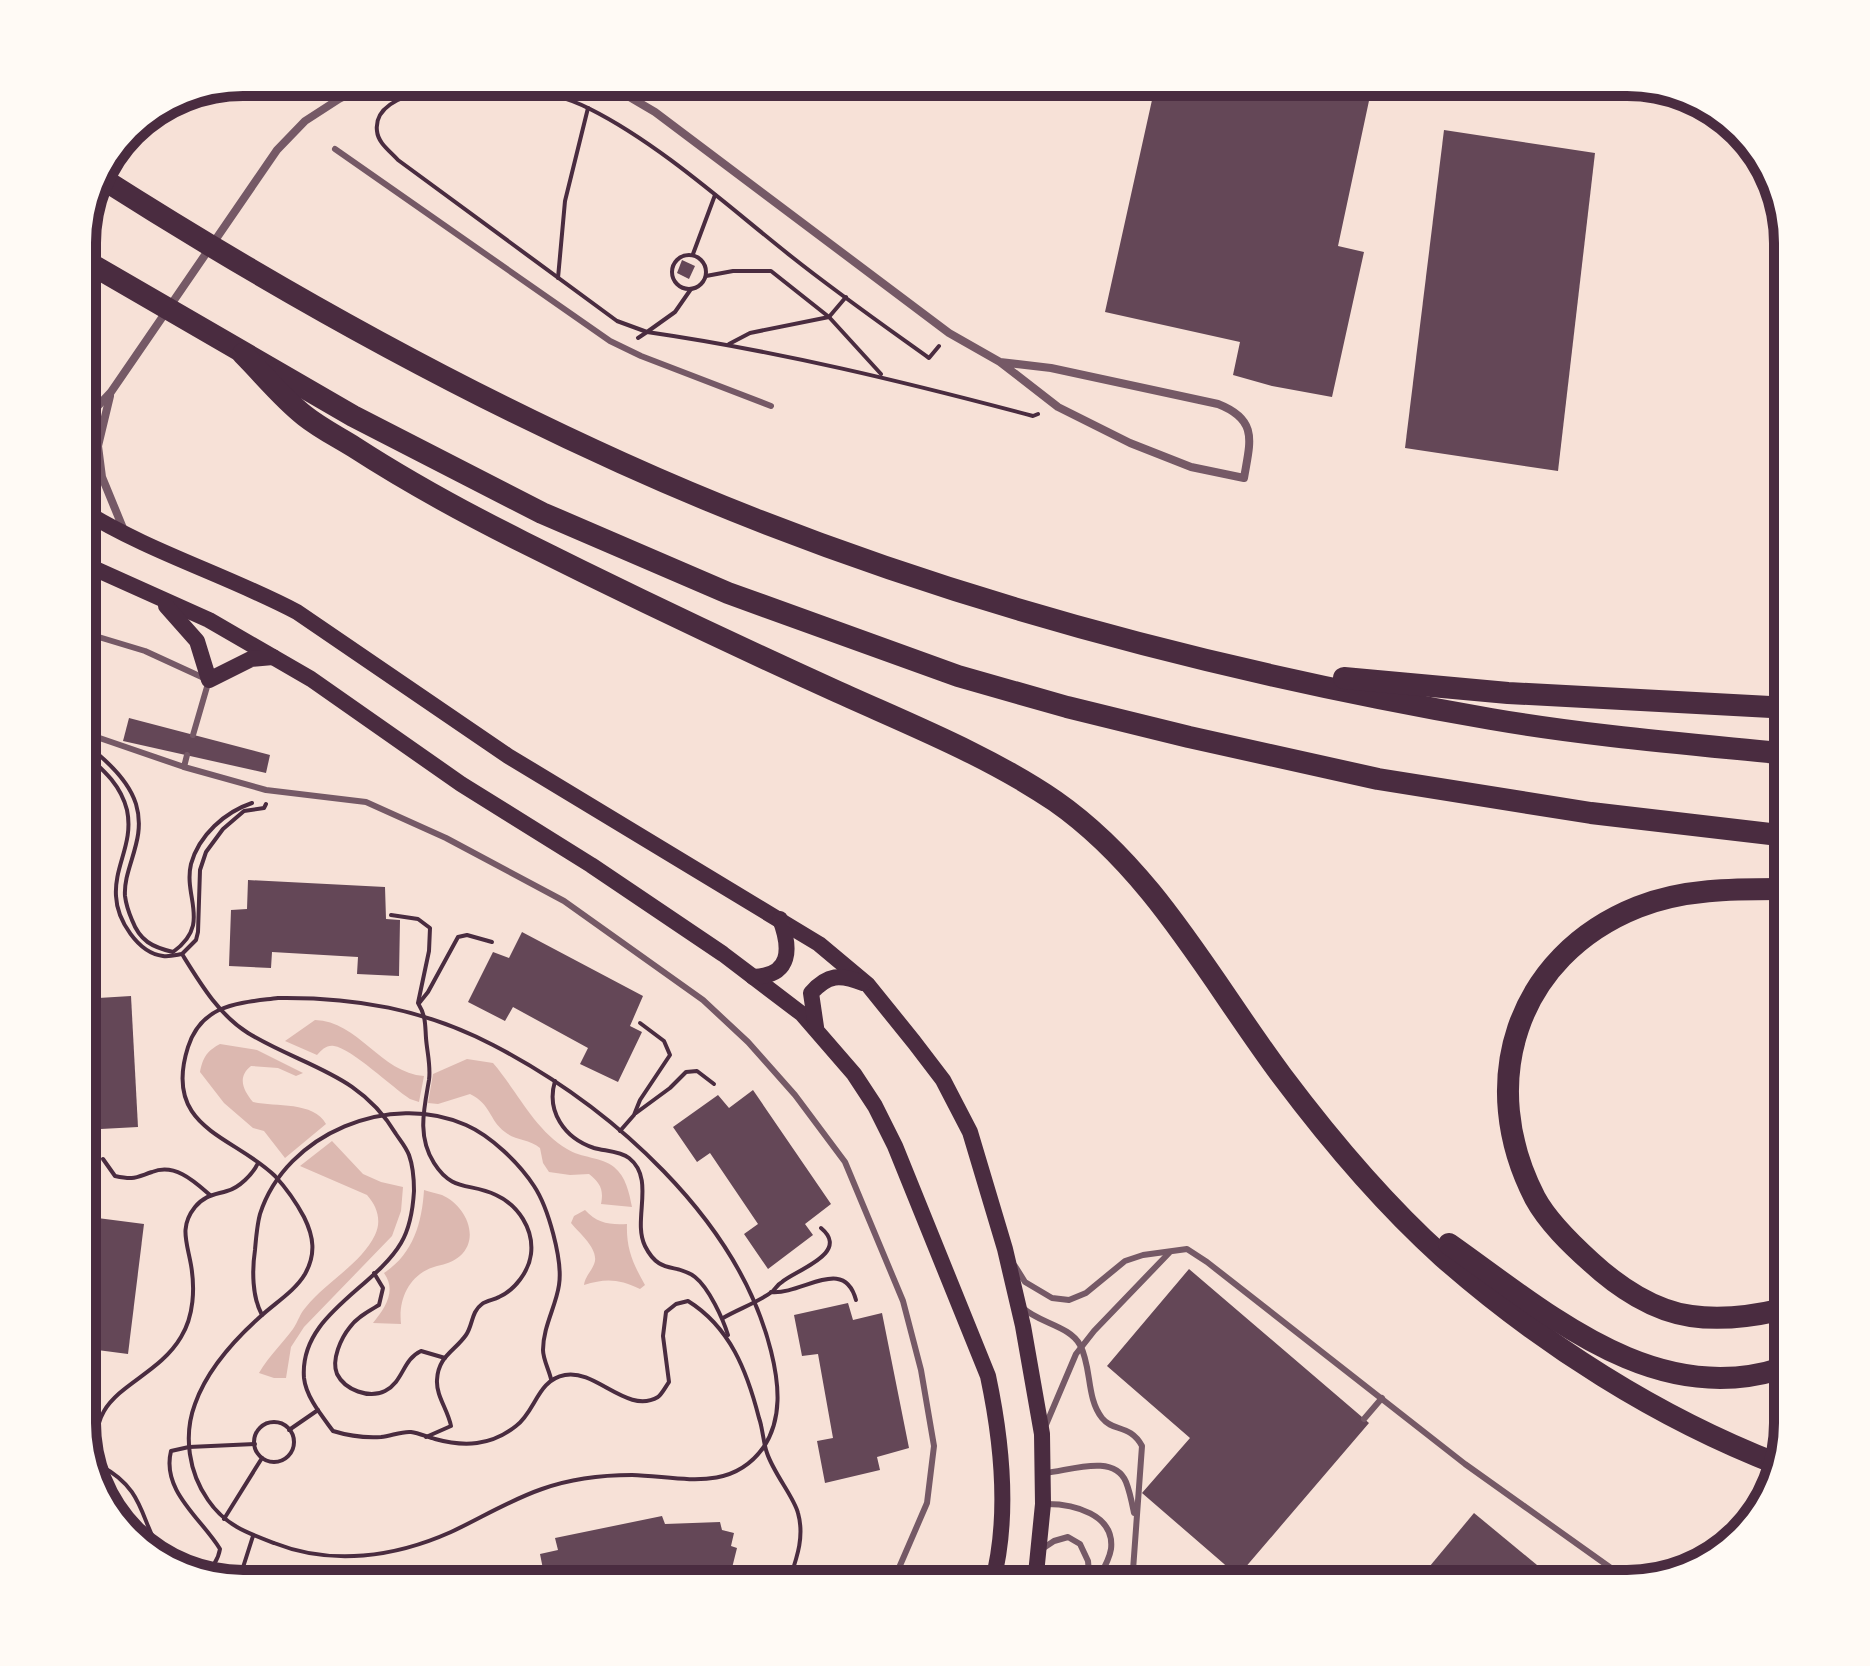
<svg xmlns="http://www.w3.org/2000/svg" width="1870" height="1666" viewBox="0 0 1870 1666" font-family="Lato,sans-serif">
<rect width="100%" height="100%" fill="#f7e1d7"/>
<g fill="#dcb8b0">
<path d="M 315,1020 C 358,1021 381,1073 424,1076 L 419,1102 L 410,1099 C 393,1088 351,1048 334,1046 C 326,1045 322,1050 317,1055 L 285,1041 Z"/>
<path d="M 220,1044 L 257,1050 L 303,1073 L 296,1076 L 278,1068 L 251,1066 C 237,1077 243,1090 253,1102 C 274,1107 314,1101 326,1124 L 285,1158 L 264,1131 L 253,1128 L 224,1103 L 200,1072 C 203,1057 207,1051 220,1044 Z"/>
<path d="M 467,1059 L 493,1063 C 518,1092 534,1129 567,1149 C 581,1158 602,1157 614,1167 C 626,1177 629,1192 632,1207 L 601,1204 C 604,1189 600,1183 589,1174 L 570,1175 L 549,1172 L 543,1163 L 540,1148 C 529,1139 514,1140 505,1132 C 489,1120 491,1104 470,1094 L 438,1104 L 428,1103 L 433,1074 Z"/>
<path d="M 332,1141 L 363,1174 L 381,1182 L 403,1187 L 401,1211 L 392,1236 L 304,1327 L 291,1347 L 286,1378 L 274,1378 L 259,1373 C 269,1356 282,1344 293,1329 C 298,1322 300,1313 306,1307 C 326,1282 361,1264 375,1235 C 382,1221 377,1206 367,1195 L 300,1166 Z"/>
<path d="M 424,1190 C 429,1192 436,1193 442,1195 C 465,1205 481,1237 460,1256 C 453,1262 446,1264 437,1266 C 410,1273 398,1298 401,1324 L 373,1323 C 385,1308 397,1291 384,1273 C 413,1254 422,1223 424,1190 Z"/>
<path d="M 585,1210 C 597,1223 609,1225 627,1224 C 626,1248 633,1264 645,1285 L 640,1289 C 619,1279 606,1278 584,1285 C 585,1276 593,1270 595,1261 C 597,1247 579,1233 571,1223 L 574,1216 Z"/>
</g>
<g fill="#644757">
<path d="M 1156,82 L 1373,82 L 1338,246 L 1364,252 L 1332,397 L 1272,386 L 1233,375 L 1240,342 L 1105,312 Z"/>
<path d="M 1444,130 L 1595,153 L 1558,471 L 1405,448 Z"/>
<path d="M 682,260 L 695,266 L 689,279 L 677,273 Z"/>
<path d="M 129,718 L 270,755 L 266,773 L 123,741 Z"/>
<path d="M 82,872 L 95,909 L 82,915 Z"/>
<path d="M 248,880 L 385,887 L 386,919 L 400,920 L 399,976 L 357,974 L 358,957 L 272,952 L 271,968 L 229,966 L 231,910 L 247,909 Z"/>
<path d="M 522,932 L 643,996 L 630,1026 L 642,1032 L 618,1082 L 580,1064 L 588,1048 L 513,1007 L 505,1021 L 468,1002 L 493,952 L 509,958 Z"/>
<path d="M 131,996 L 138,1127 L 82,1130 L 82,999 Z"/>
<path d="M 753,1090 L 831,1204 L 805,1224 L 813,1235 L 768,1269 L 744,1234 L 758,1224 L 710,1153 L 697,1162 L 673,1127 L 718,1095 L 729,1108 Z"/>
<path d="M 82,1216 L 144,1224 L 128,1354 L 82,1348 Z"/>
<path d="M 1189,1269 L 1369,1423 L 1238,1576 L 1142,1493 L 1190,1438 L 1107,1366 Z"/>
<path d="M 848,1303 L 853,1320 L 882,1313 L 909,1448 L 877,1457 L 880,1470 L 825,1483 L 817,1441 L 833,1438 L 818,1354 L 802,1356 L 794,1315 Z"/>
<path d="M 1474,1513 L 1560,1584 L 1415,1584 Z"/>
<path d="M 662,1516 L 665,1524 L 720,1522 L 722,1530 L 734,1533 L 731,1546 L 737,1548 L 728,1584 L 546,1584 L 540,1554 L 558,1550 L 555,1538 Z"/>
</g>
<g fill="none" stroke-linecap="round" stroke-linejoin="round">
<g stroke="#4a2c40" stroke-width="4">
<path d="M 693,254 L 715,195"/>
<circle cx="689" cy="272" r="17"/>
<path d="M 706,276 L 733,271 L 771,271 L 829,317 L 881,374"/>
<path d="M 558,278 L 565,201 L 588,108"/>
<path d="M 691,289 L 675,312 L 647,332 L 617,321 L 398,160 C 390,151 378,143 377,131 C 371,85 480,83 508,86 C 535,89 567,97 590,109 C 660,144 730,208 792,257 C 836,292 883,325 929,358 L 939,346"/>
<path d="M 638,338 L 647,332 C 778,351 905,382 1033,416 L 1038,414"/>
<path d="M 729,344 L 750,333 L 829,317 L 846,297"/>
<path d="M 82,751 C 102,769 120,783 127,810 C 134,843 114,866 116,896 C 117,920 138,953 163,956 C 169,957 176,955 182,954 L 196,940 L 198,932 L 200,870 L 206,852 L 223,829 L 244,811 L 264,808 L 266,804"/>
<path d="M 99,755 C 113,767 130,785 136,804 C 147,840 123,867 125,896 C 126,904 129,913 132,920 C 140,941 152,947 173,952 C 212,924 183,898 191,864 C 199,835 225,812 252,803"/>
<path d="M 391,915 L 418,919 L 430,928 L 429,951 L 418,1003 C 426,1016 425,1024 426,1038 C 427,1052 431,1066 429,1080 C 424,1109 417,1136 434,1163 C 453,1193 470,1182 496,1195 C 518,1205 534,1229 531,1254 C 529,1271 515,1290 499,1297 C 494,1300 487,1300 482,1304 C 471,1312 473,1325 466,1335 C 455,1351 438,1356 437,1380 C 436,1396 448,1410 451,1426 L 426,1437"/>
<path d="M 182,954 C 200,983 219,1015 248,1033 C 304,1067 360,1073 396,1134 C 400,1140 406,1147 409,1155 C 413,1166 414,1179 414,1191 C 413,1208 410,1228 401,1243 C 374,1289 299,1315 304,1378 C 306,1397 322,1416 333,1431 C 349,1436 364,1438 381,1437 C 391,1436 402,1431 411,1432 C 419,1433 427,1437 435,1439 C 464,1447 491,1446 516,1426 C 536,1411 537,1380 565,1375 C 596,1369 627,1415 658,1397 C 662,1394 666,1386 669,1382 L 663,1336 L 666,1312 L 676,1304 L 688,1301 C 730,1327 747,1371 759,1418 C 763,1429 763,1442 767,1453 C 774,1474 794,1497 798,1513 C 805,1538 796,1560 788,1584"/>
<path d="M 278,998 C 355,997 424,1009 493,1045 C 610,1106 738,1218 771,1351 C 779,1383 783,1419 763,1448 C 730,1494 678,1476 632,1475 C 601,1475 570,1479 542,1489 C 510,1500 481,1518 451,1532 C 395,1557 332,1566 274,1543 C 247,1533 225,1525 208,1500 C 189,1473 183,1436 195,1404 C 207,1370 234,1340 261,1316 C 275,1303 295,1291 305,1274 C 316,1254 314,1237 304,1217 C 296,1202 286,1188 275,1176 C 233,1135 162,1129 188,1047 C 202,1003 240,1003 278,998 Z"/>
<path d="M 420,1002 L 428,992 L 458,937 L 467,935 L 492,942"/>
<path d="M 555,1081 C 546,1111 564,1138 594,1148 C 604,1151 620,1151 629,1158 C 656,1179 632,1220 645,1246 C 660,1276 676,1262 695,1277 C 709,1288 723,1319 728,1335"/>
<path d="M 636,1113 L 670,1088 L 686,1072 L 697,1071 L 714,1084"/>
<path d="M 620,1131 L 634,1115 L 640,1100 L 670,1055 L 664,1041 L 640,1023"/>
<path d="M 103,1159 L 115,1176 C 134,1180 134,1178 152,1172 C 175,1163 194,1181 210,1195"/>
<path d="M 374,1273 L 383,1288 L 379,1305 C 369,1311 357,1317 350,1327 C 341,1338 331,1360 337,1374 C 345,1390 369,1399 385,1391 C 404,1381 402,1360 421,1351 L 445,1358"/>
<path d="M 771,1292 C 803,1295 844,1255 856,1300"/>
<path d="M 262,1315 C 252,1297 252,1270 255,1250 C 256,1238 257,1225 260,1214 C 286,1133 391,1091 466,1125 C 491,1136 519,1163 534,1186 C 548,1207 563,1260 559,1285 C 556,1306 543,1327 543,1350 C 543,1359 549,1370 551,1379"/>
<path d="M 723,1318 C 738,1309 759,1302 773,1291 C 776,1288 778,1284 782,1282 C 796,1270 851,1253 821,1228"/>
<circle cx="274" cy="1442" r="20"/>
<path d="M 289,1430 L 318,1410"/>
<path d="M 224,1519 L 262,1458"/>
<path d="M 166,1561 C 139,1523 148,1491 101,1466 C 78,1389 151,1388 181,1337 C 194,1316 195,1288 191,1265 C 187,1242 179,1227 195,1207 C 205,1195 214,1195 227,1191 C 239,1188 253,1174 258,1163"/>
<path d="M 202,1576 C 212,1569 218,1561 220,1549 C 202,1519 161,1491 171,1451 L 189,1447 L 255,1444"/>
<path d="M 238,1583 L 253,1536"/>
</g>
<g stroke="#755966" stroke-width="6">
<path d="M 335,149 L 610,341 L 641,356 L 771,406"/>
<path d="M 82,632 L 145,651 L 206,679"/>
<path d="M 82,732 L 184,767 L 187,755"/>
<path d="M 193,735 L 209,680"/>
<path d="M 184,767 L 266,790 L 366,802 L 446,838 L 564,901 L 703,1000 L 748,1042 L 795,1095 L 845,1162 L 903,1301 L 921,1370 L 934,1446 L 927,1503 L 892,1584"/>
<path d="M 1015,1266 L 1025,1282 L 1052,1298 L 1069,1300 L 1086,1293 L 1125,1261 L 1143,1255 L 1187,1249 L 1207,1262 L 1465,1464 L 1632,1583"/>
<path d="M 1023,1308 C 1039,1323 1070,1326 1080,1345 C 1092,1367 1086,1398 1102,1418 C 1113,1432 1130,1424 1142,1446 L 1132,1584"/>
<path d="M 1364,1419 L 1382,1398"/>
<path d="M 1045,1427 L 1076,1354 L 1094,1331 L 1169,1253"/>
<path d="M 1045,1473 C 1069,1471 1114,1453 1126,1482 C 1130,1492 1132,1503 1134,1513"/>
<path d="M 1047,1504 C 1073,1504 1115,1514 1111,1549 C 1109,1562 1101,1573 1095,1584"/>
<path d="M 1042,1549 L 1054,1541 L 1068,1537 L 1080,1544 L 1088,1561 L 1090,1584"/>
<path d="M 1211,1584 L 1225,1568"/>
</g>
<g stroke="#755966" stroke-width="8">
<path d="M 604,82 L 655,112 L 949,333 L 1000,362 L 1058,407 L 1130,443 L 1191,467 L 1244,478 C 1250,442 1259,420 1218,404 L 1051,368 L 1000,362"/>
<path d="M 110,396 L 98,446 L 102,477 L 125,533"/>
<path d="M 82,423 L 111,392 L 277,150 L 305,121 L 339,99 L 374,82"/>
</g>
<g stroke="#4a2c40" stroke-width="16">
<path d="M 82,510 C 149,552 227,575 297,612 L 508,756 L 819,944 L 868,985 L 914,1042 L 943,1080 L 970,1132 L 1005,1249 L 1023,1326 L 1042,1434 L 1043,1504 L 1035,1584"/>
<path d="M 82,563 L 209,620 L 311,679 L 461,784 L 591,865 L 723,954 L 802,1014 L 854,1074 L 875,1106 L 895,1146 L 988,1376 C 1002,1442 1010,1518 992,1584"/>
<path d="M 166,606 L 197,641 L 209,680 L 251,659 L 273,657"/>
<path d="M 753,977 C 792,976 791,948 780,919"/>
<path d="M 816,1027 L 811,993 C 828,974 840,974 863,983"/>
</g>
<g stroke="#4a2c40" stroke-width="22">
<path d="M 98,176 C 266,283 440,381 622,463 C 898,588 1193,667 1491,719 C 1589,736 1689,744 1788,754"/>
<path d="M 82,259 L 353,416 L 542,513 L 728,593 L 958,676 L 1067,707 L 1189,737 L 1378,779 L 1591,813 L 1788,836"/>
<path d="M 243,354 C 263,374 282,398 305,416 C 320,428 338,437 354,447 C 408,482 465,513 523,542 C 627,594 732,644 838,692 C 911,725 989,756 1055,801 C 1154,870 1211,981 1282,1076 C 1330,1140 1384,1204 1443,1257 C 1542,1344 1658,1418 1780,1465"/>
<path d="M 1344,678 L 1508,693 L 1788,708"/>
<path d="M 1449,1244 C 1547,1313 1658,1413 1788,1366"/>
<path d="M 1788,1308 C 1756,1316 1724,1321 1691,1316 C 1654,1311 1618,1287 1591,1262 C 1571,1244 1548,1222 1535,1198 C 1476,1084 1515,956 1638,907 C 1685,888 1738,889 1788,889"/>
</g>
</g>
<path d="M0 0H1870V1666H0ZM243 96H1627A147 147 0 0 1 1774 243V1423A147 147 0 0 1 1627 1570H243A147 147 0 0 1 96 1423V243A147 147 0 0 1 243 96Z" fill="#fffaf5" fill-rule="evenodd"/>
<path fill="none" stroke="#4a2c40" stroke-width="10" d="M243 96H1627A147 147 0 0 1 1774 243V1423A147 147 0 0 1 1627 1570H243A147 147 0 0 1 96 1423V243A147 147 0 0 1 243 96Z"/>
</svg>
